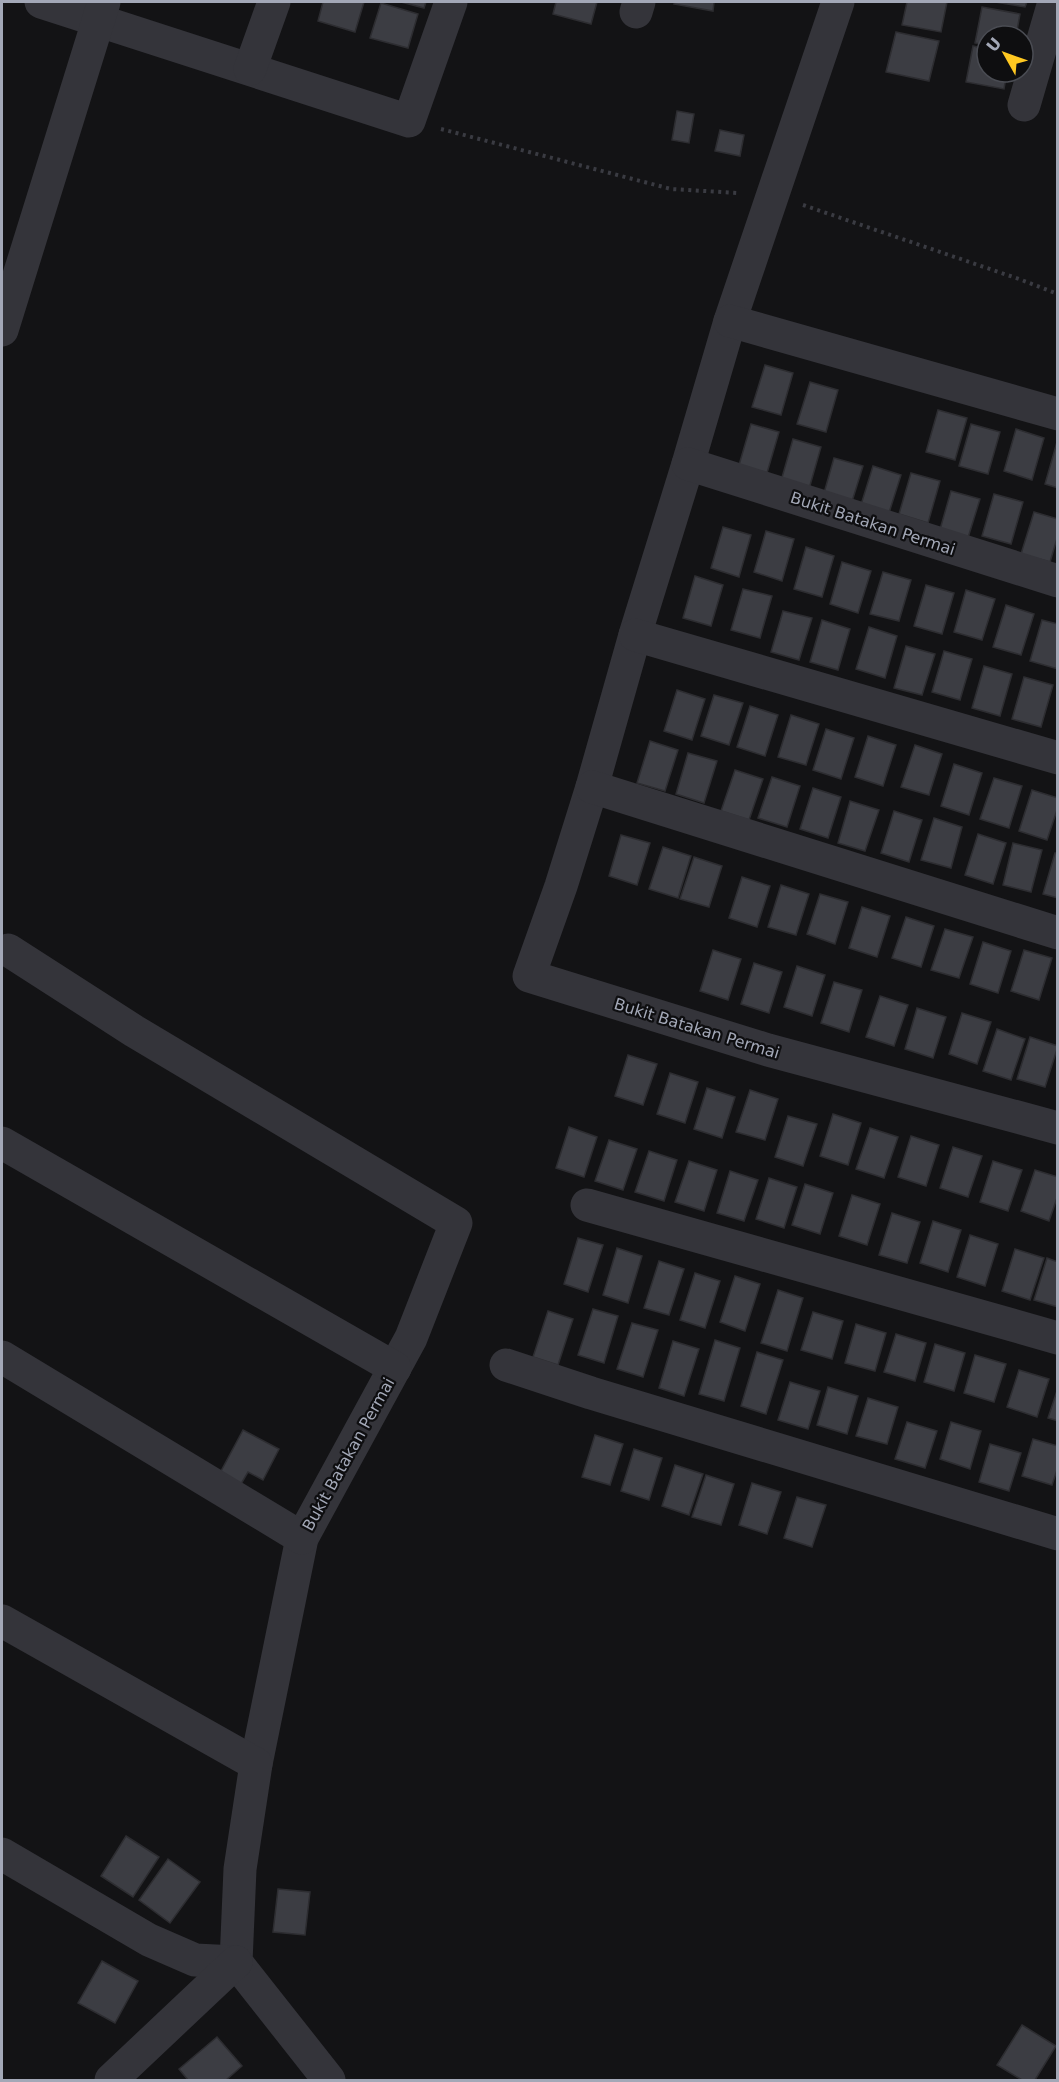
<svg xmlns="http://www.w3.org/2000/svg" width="1059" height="2082" viewBox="0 0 1059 2082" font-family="'DejaVu Sans',sans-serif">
<rect width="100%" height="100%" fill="#131315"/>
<g fill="#3c3d43" stroke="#2d2d31" stroke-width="1.5">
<path d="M 323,2 L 364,2 L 355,32 L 318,21 Z"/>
<path d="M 401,2 L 426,2 L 424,8 Z"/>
<path d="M 556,2 L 597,2 L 591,24 L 553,14 Z"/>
<path d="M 675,2 L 714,2 L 713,11 L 674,4 Z"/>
<path d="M 907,2 L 947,2 L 941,32 L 902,25 Z"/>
<path d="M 995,2 L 1027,2 L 1025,7 Z"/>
<path d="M 381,3 L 418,14 L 408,48 L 370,38 Z"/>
<path d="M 982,7 L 1020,14 L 1016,36 L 987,36 L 987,45 L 975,43 Z"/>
<path d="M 896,32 L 939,41 L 929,81 L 886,72 Z"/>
<path d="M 973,46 L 987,49 L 987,72 L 1007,72 L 1004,89 L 966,82 Z"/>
<path d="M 677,111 L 694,114 L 689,143 L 672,140 Z"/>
<path d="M 720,130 L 744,135 L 740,156 L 715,151 Z"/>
<path d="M 765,365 L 793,373 L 781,415 L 752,407 Z"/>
<path d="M 810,382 L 838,390 L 826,432 L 797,424 Z"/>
<path d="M 938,410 L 967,418 L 955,460 L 926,452 Z"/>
<path d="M 751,424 L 779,432 L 767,473 L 739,465 Z"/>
<path d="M 971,424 L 1000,432 L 988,474 L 959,466 Z"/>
<path d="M 1016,429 L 1044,438 L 1032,480 L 1004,471 Z"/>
<path d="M 793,439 L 821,447 L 809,489 L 781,481 Z"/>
<path d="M 1057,442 L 1058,442 L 1058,488 L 1045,484 Z"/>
<path d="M 834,458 L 863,466 L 850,508 L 822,500 Z"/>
<path d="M 873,466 L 901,475 L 888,516 L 860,508 Z"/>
<path d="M 911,473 L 940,481 L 928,523 L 899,514 Z"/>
<path d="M 951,491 L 980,499 L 967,541 L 939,533 Z"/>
<path d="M 994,494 L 1023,502 L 1011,544 L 982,536 Z"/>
<path d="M 1034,512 L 1058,519 L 1058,535 L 1050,562 L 1021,554 Z"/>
<path d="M 723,527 L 751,535 L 739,577 L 711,568 Z"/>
<path d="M 766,531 L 794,539 L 782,581 L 754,572 Z"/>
<path d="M 806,547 L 834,556 L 822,597 L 794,589 Z"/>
<path d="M 842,562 L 871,571 L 858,613 L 830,604 Z"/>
<path d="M 883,572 L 911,580 L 899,621 L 870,614 Z"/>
<path d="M 695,576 L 723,585 L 711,626 L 683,618 Z"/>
<path d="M 926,585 L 954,593 L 942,634 L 914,626 Z"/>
<path d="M 743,589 L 772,596 L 760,638 L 731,630 Z"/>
<path d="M 966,590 L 995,599 L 982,640 L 954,632 Z"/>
<path d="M 1006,605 L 1034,614 L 1021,655 L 993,647 Z"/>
<path d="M 783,611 L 812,618 L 799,660 L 771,652 Z"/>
<path d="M 822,620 L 850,629 L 838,670 L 810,662 Z"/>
<path d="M 1042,620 L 1058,624 L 1058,669 L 1030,661 Z"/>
<path d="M 869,627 L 897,636 L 885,678 L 856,669 Z"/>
<path d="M 906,646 L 935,654 L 922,695 L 894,688 Z"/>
<path d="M 944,651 L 972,659 L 960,700 L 932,692 Z"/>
<path d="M 984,666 L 1012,674 L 1000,716 L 972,708 Z"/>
<path d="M 1024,677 L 1053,685 L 1041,727 L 1012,719 Z"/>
<path d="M 677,690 L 705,699 L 692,740 L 664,731 Z"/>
<path d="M 714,695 L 743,703 L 729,745 L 701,736 Z"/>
<path d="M 750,706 L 778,715 L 765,756 L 737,747 Z"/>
<path d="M 791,715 L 819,724 L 806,765 L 778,757 Z"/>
<path d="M 826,729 L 854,738 L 841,779 L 813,770 Z"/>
<path d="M 868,736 L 896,745 L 883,786 L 855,777 Z"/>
<path d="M 650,741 L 678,750 L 665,791 L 637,783 Z"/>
<path d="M 915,745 L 942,754 L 929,795 L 901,787 Z"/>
<path d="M 688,753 L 717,761 L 704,803 L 676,794 Z"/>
<path d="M 954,764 L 982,773 L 969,815 L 941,806 Z"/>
<path d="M 735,770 L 763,779 L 749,820 L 721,811 Z"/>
<path d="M 772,777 L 800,786 L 787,827 L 758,818 Z"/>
<path d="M 994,778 L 1022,786 L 1009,828 L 980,819 Z"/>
<path d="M 813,788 L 841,797 L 828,838 L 800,829 Z"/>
<path d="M 1032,790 L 1058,798 L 1058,807 L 1047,840 L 1019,831 Z"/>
<path d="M 850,801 L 879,810 L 865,851 L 838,843 Z"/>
<path d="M 894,811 L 922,820 L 909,862 L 881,853 Z"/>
<path d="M 934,818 L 962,827 L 951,868 L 921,860 Z"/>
<path d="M 978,834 L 1006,843 L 993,884 L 965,875 Z"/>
<path d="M 621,835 L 650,843 L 637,885 L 609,876 Z"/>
<path d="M 1013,843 L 1042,850 L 1031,892 L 1003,885 Z"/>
<path d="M 663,847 L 691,856 L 678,898 L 649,889 Z"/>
<path d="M 1055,853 L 1058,853 L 1058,898 L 1043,894 Z"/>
<path d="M 694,857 L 722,866 L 709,907 L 680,899 Z"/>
<path d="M 742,877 L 770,886 L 757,927 L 729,918 Z"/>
<path d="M 781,885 L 809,894 L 796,935 L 768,927 Z"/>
<path d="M 820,894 L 848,902 L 835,944 L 807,934 Z"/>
<path d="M 862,907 L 890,916 L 877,957 L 849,948 Z"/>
<path d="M 906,917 L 934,926 L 921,967 L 892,958 Z"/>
<path d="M 945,929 L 973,937 L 959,978 L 931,970 Z"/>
<path d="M 983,942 L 1011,951 L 998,993 L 970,984 Z"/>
<path d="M 713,950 L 741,959 L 728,1000 L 700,991 Z"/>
<path d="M 1024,950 L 1052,958 L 1039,1000 L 1011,991 Z"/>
<path d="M 754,963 L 782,972 L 769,1013 L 741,1004 Z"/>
<path d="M 797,966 L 825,975 L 812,1016 L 784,1007 Z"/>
<path d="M 834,982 L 862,990 L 849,1032 L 821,1023 Z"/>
<path d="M 880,996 L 908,1005 L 894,1046 L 866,1037 Z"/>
<path d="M 917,1008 L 946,1017 L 933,1058 L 905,1049 Z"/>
<path d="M 962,1013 L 991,1022 L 977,1064 L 949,1054 Z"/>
<path d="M 997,1029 L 1025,1039 L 1011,1080 L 983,1071 Z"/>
<path d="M 1030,1037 L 1058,1046 L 1045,1087 L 1017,1079 Z"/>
<path d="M 628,1055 L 657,1064 L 643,1105 L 615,1096 Z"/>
<path d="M 670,1073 L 698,1082 L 685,1123 L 657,1114 Z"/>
<path d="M 707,1088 L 735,1097 L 722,1138 L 694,1129 Z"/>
<path d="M 750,1090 L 778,1099 L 765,1140 L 736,1132 Z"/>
<path d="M 833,1114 L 861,1123 L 848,1165 L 820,1156 Z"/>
<path d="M 788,1116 L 817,1124 L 803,1166 L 775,1157 Z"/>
<path d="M 569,1127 L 597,1137 L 584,1177 L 556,1168 Z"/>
<path d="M 870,1128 L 898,1137 L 884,1178 L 856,1169 Z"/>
<path d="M 911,1136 L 939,1145 L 926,1186 L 898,1177 Z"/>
<path d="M 609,1140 L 637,1149 L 623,1190 L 595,1181 Z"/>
<path d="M 953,1147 L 982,1156 L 968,1197 L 940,1188 Z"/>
<path d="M 649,1151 L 677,1160 L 664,1201 L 635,1192 Z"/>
<path d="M 689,1161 L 717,1170 L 704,1211 L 675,1202 Z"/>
<path d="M 993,1161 L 1022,1170 L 1008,1211 L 980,1202 Z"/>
<path d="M 1035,1170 L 1058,1177 L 1058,1195 L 1049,1221 L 1021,1211 Z"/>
<path d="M 730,1171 L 758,1180 L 744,1221 L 717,1213 Z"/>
<path d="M 769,1178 L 797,1187 L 784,1228 L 756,1219 Z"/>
<path d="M 805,1184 L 833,1193 L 820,1234 L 792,1225 Z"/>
<path d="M 852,1195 L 880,1204 L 867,1245 L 839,1236 Z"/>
<path d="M 892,1213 L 920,1222 L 907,1263 L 879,1255 Z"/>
<path d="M 933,1221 L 961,1230 L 948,1272 L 920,1263 Z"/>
<path d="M 970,1235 L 998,1244 L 985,1286 L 957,1277 Z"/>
<path d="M 578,1238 L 603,1245 L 588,1292 L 564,1284 Z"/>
<path d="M 617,1248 L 642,1256 L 628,1303 L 603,1295 Z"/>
<path d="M 1015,1249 L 1044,1258 L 1030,1300 L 1002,1291 Z"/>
<path d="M 1047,1258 L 1058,1262 L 1058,1307 L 1034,1300 Z"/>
<path d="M 659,1261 L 684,1269 L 669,1315 L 644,1308 Z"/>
<path d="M 695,1273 L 720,1281 L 705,1328 L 680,1320 Z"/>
<path d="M 735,1276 L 760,1284 L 745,1331 L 720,1322 Z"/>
<path d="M 778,1290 L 803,1298 L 787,1351 L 761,1343 Z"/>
<path d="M 593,1309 L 618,1316 L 604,1363 L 578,1355 Z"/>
<path d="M 548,1311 L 573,1319 L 558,1365 L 533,1357 Z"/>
<path d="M 813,1312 L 843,1321 L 832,1359 L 801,1350 Z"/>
<path d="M 632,1323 L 658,1330 L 643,1377 L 617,1369 Z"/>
<path d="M 856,1324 L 886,1333 L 875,1371 L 845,1363 Z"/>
<path d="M 896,1334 L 926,1343 L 915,1381 L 884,1372 Z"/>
<path d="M 715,1340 L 740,1348 L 724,1401 L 699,1394 Z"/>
<path d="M 673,1341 L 699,1349 L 684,1396 L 659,1388 Z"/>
<path d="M 935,1344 L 965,1353 L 954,1391 L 924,1382 Z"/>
<path d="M 757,1352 L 783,1360 L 766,1414 L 741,1406 Z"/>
<path d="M 975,1355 L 1006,1364 L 994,1402 L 964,1393 Z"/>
<path d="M 1019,1370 L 1049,1379 L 1037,1417 L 1007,1407 Z"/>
<path d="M 790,1382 L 820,1391 L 808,1429 L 778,1420 Z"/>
<path d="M 828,1387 L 858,1396 L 847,1434 L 817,1425 Z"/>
<path d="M 1058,1388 L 1058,1421 L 1048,1418 Z"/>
<path d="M 868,1398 L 898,1407 L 887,1444 L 856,1436 Z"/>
<path d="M 907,1422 L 937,1431 L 925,1468 L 895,1459 Z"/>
<path d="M 951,1422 L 981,1431 L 970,1469 L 940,1459 Z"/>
<path d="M 243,1430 L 279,1449 L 263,1480 L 248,1472 L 241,1484 L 220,1473 Z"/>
<path d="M 595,1435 L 623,1444 L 610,1485 L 582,1477 Z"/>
<path d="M 1033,1439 L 1058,1446 L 1058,1467 L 1052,1485 L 1022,1476 Z"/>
<path d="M 990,1444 L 1021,1453 L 1009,1491 L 979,1482 Z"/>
<path d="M 634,1449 L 662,1458 L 649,1500 L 621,1491 Z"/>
<path d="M 675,1465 L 703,1474 L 689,1515 L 662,1506 Z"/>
<path d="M 706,1475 L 734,1484 L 721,1525 L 692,1517 Z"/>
<path d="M 752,1483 L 781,1492 L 767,1534 L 739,1525 Z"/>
<path d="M 797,1497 L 826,1505 L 812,1547 L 784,1538 Z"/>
<path d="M 126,1836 L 159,1857 L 133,1897 L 101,1876 Z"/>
<path d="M 168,1859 L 200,1882 L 170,1923 L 139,1900 Z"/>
<path d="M 278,1889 L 310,1892 L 305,1935 L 273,1932 Z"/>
<path d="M 102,1961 L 138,1981 L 115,2023 L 78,2003 Z"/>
<path d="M 1022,2025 L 1056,2046 L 1035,2080 L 1022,2080 L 997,2065 Z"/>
<path d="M 217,2037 L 242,2066 L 226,2080 L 188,2080 L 179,2069 Z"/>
</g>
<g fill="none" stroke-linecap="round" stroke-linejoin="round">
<g stroke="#3a3b42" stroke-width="4" stroke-dasharray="3 4.5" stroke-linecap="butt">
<path d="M 441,129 L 671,189 L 738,193"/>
<path d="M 803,205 L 1019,279 L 1058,294"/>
</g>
<g stroke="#34343a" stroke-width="33">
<path d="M 41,2 L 409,121 L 451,2"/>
<path d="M 838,2 L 730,321 L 688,464 L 635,635 L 592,787 L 561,886 L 529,976 L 768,1050 L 1058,1128"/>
<path d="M 636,12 L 639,2"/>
<path d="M 250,69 L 274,2"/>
<path d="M 1024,105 L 1054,2"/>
<path d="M 730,321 L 1058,414"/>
<path d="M 2,330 L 104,2"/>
<path d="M 688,464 L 1058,581"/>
<path d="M 635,635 L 1058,758"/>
<path d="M 592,787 L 1058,933"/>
<path d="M 8,950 L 134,1031 L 456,1223 L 411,1338 L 302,1538 L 256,1764"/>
<path d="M 2,1143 L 395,1368"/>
<path d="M 587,1205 L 1058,1338"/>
<path d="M 2,1357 L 302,1538"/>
<path d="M 506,1365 L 591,1393 L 1058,1534"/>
<path d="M 2,1621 L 256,1764 L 240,1869 L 236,1962 L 329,2080"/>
<path d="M 2,1854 L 149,1940 L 195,1960 L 236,1962"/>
<path d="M 111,2080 L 236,1962"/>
</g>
</g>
<g text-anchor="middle" stroke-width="4.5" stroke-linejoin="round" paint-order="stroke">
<g font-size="16" fill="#a3a8b7" stroke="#0e0e10">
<text transform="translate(873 523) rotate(18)" y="6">Bukit Batakan Permai</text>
<text transform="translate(697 1028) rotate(17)" y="6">Bukit Batakan Permai</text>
<text transform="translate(348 1454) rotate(-61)" y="6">Bukit Batakan Permai</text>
</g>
</g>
<rect width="1059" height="2082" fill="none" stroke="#a3a8b7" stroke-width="6"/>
<g transform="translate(1005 54) rotate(310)"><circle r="28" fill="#0e0e10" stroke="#4a4c53" stroke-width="1.5"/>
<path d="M0-4.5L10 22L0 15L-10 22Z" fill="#ffc821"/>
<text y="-9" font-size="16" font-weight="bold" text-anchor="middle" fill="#a3a8b7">U</text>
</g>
</svg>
